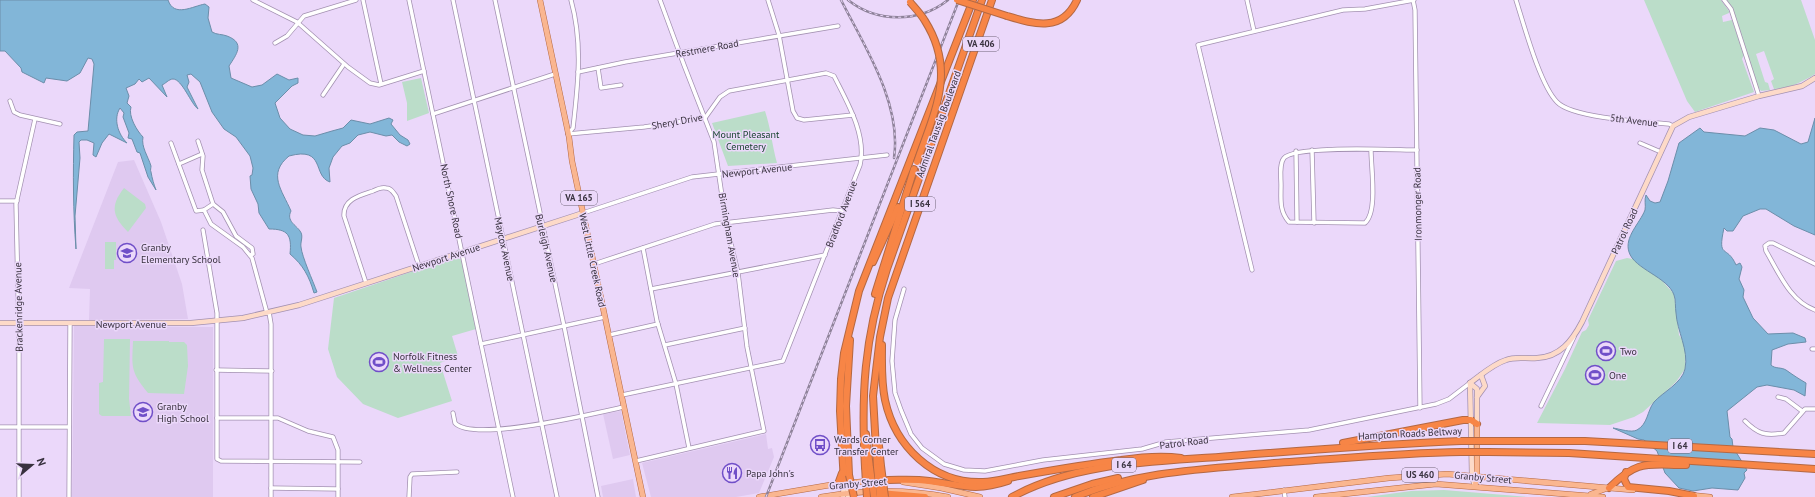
<svg xmlns="http://www.w3.org/2000/svg" width="1815" height="497" viewBox="0 0 1815 497" font-family="'PT Sans',sans-serif">
<rect width="100%" height="100%" fill="#ebd8fa"/>
<g fill="#dfc9f0">
<path d="M 134,160 L 161,222 L 182,284 L 188,319 L 89,320 L 90,289 L 69,288 L 118,162 Z"/>
<path d="M 74,326 L 213,327 L 213,497 L 72,497 Z"/>
<path d="M 621,411 L 630,455 L 613,459 L 603,414 Z"/>
<path d="M 766,434 L 768,449 L 772,448 L 774,457 L 759,493 L 736,497 L 651,497 L 642,463 Z"/>
<path d="M 633,479 L 636,497 L 603,497 L 601,486 Z"/>
</g>
<g fill="#bbddc9">
<path d="M 1644,0 L 1721,0 L 1729,11 L 1729,13 L 1722,16 L 1723,22 L 1732,20 L 1733,23 L 1744,55 L 1742,59 L 1754,92 L 1695,112 L 1687,101 Z"/>
<path d="M 1726,0 L 1801,0 L 1815,40 L 1815,74 C 1803,82 1789,88 1774,89 L 1771,81 L 1774,79 L 1764,51 L 1756,54 L 1765,82 L 1768,83 L 1770,90 L 1761,91 L 1758,87 L 1733,10 Z"/>
<path d="M 421,78 L 429,113 L 407,121 L 407,103 L 402,82 Z"/>
<path d="M 765,111 C 771,129 772,145 777,163 L 728,166 L 712,123 Z"/>
<path d="M 124,188 L 145,204 L 146,208 L 128,232 C 112,216 110,206 124,188 Z"/>
<path d="M 105,242 L 116,242 L 116,260 L 114,260 L 114,269 L 105,269 Z"/>
<path d="M 455,257 L 462,260 L 476,329 L 452,336 L 458,356 L 440,363 L 452,401 L 398,418 L 363,404 L 337,377 L 328,349 L 334,298 Z"/>
<path d="M 1627,258 L 1633,259 L 1645,269 L 1657,275 L 1674,294 L 1679,335 L 1685,344 L 1685,369 L 1676,382 L 1643,412 L 1634,417 L 1610,425 L 1537,423 L 1565,369 L 1582,332 L 1586,330 L 1589,325 L 1588,320 L 1616,261 Z"/>
<path d="M 104,339 L 130,339 L 129,399 L 131,416 L 102,416 L 99,414 L 99,383 L 103,382 Z"/>
<path d="M 133,341 L 169,341 L 169,342 L 184,342 L 187,345 L 188,366 L 184,394 L 148,393 C 130,371 132,367 133,341 Z"/>
<path d="M 1444,490 L 1528,497 L 1367,497 L 1411,491 Z"/>
</g>
<g fill="#82b6d8" stroke="#6c8eaa">
<path d="M 0,0 L 168,0 C 174,18 193,6 205,4 L 209,7 L 208,18 L 212,32 C 217,35 222,34 227,36 C 246,43 236,55 229,66 L 231,78 L 252,87 L 262,85 L 277,74 L 289,80 L 298,78 L 298,83 L 292,86 L 275,103 L 280,118 L 290,129 L 303,135 L 315,136 L 332,131 L 343,128 L 351,120 L 370,124 L 389,118 L 393,120 L 391,124 L 400,135 L 408,140 L 410,144 L 407,146 L 399,142 L 392,135 L 386,136 L 370,132 L 358,135 L 350,143 L 342,146 L 333,157 L 329,168 L 330,182 C 312,176 326,146 289,156 C 267,174 282,190 291,211 C 286,221 296,225 300,231 C 304,236 300,242 301,247 C 302,257 313,281 317,292 L 314,293 C 309,276 303,265 290,254 C 292,235 288,229 269,229 L 259,213 L 258,204 L 251,189 L 250,176 L 252,175 L 253,168 L 250,156 L 236,137 L 224,129 L 212,112 L 200,82 L 191,74 L 187,75 L 189,82 L 187,87 L 198,109 C 191,104 182,79 173,79 C 169,79 165,84 162,85 L 167,97 L 149,78 L 142,82 L 139,79 L 135,84 L 126,88 L 129,96 L 127,103 L 131,107 C 128,116 137,131 143,137 C 141,147 148,156 151,166 C 151,168 150,170 151,172 C 152,178 154,185 156,190 L 148,177 L 140,153 L 137,152 L 132,139 L 128,138 L 129,133 L 123,117 L 124,113 L 120,108 C 113,119 118,134 127,143 L 109,134 L 102,143 L 96,157 L 93,155 L 94,143 L 87,140 L 81,140 L 79,142 L 80,158 L 75,216 L 76,249 C 73,211 73,173 74,135 L 77,132 L 88,131 L 94,64 L 92,59 L 88,58 L 80,73 L 67,81 L 46,78 L 44,83 L 22,72 L 21,68 L 5,51 L 0,51 Z"/>
<path d="M 1815,118 L 1815,235 L 1794,226 L 1766,209 L 1760,209 L 1743,216 L 1733,231 L 1727,231 L 1724,228 C 1717,260 1727,244 1736,265 L 1740,263 L 1742,267 L 1739,279 L 1744,290 L 1743,297 L 1753,318 L 1768,334 L 1793,333 L 1805,338 L 1806,342 L 1788,344 L 1772,350 L 1771,365 C 1775,369 1781,367 1786,370 C 1793,375 1799,379 1806,383 L 1805,396 L 1794,390 L 1767,385 L 1757,387 L 1727,411 L 1730,437 L 1732,439 L 1733,447 L 1747,470 L 1744,473 L 1745,478 L 1738,490 L 1712,488 L 1693,491 L 1679,488 L 1665,473 L 1657,451 L 1644,440 L 1638,439 L 1613,428 C 1620,429 1631,433 1637,430 C 1648,424 1647,411 1654,402 C 1663,392 1682,383 1685,369 C 1689,350 1677,331 1676,313 C 1675,307 1676,300 1674,295 C 1668,277 1634,269 1629,252 C 1624,237 1640,223 1645,210 C 1646,205 1644,200 1646,195 L 1650,201 L 1655,203 L 1660,202 L 1668,181 L 1679,143 L 1700,128 L 1704,132 L 1745,136 L 1760,128 L 1774,130 L 1801,144 L 1808,142 Z"/>
</g>
<g fill="none" stroke-linecap="round" stroke-linejoin="round">
<defs>
<g id="street">
<path d="M 253,0 L 297,22 L 348,67 L 370,83 L 379,85 L 424,71"/>
<path d="M 363,0 L 381,84"/>
<path d="M 409,0 L 513,497"/>
<path d="M 453,0 L 557,497"/>
<path d="M 495,0 L 564,326 L 598,497"/>
<path d="M 768,0 L 779,35 L 793,111 L 797,118 L 804,120 L 853,115"/>
<path d="M 1247,0 L 1254,31"/>
<path d="M 1413,0 L 1415,10 L 1420,408"/>
<path d="M 1516,0 C 1524,25 1540,85 1557,102 C 1572,118 1645,122 1669,124 L 1673,126"/>
<path d="M 1724,0 L 1731,9 L 1759,96"/>
<path d="M 275,43 L 287,36 L 304,16 L 356,0"/>
<path d="M 598,68 L 601,88 L 621,85"/>
<path d="M 578,72 L 625,62 L 838,26"/>
<path d="M 323,95 L 344,64"/>
<path d="M 10,101 L 14,112 L 20,115 L 60,124"/>
<path d="M 433,114 L 555,74"/>
<path d="M 568,134 L 644,127 L 705,118 L 720,97 L 729,91 L 826,73 L 834,76 C 847,102 867,135 860,165 L 783,361 L 622,395"/>
<path d="M 568,134 L 573,128 C 578,85 583,43 571,0"/>
<path d="M 198,141 L 203,156 L 202,170 L 213,204 L 204,210"/>
<path d="M 171,143 L 196,211 L 204,210 L 211,224 L 243,247 L 252,258 L 267,313"/>
<path d="M 1640,143 L 1661,152"/>
<path d="M 1312,150 L 1314,223"/>
<path d="M 1371,150 C 1371,168 1378,212 1365,223 L 1289,222 C 1279,211 1281,199 1281,185 C 1281,177 1279,164 1284,158 C 1295,145 1395,150 1417,150"/>
<path d="M 1296,151 L 1297,222"/>
<path d="M 179,164 L 202,154"/>
<path d="M 0,201 L 17,201"/>
<path d="M 213,204 L 223,212 L 236,236 L 252,248 L 253,254 L 250,255"/>
<path d="M 583,213 L 692,177 L 887,155"/>
<path d="M 203,230 L 217,313 L 217,459 L 221,461 L 360,462"/>
<path d="M 643,248 L 657,321 L 676,384 L 689,448"/>
<path d="M 594,264 L 715,224 L 833,210 L 842,211"/>
<path d="M 1815,264 L 1773,243 L 1769,243 L 1765,246 L 1766,251 C 1779,273 1790,301 1815,310"/>
<path d="M 1252,270 L 1198,45 L 1343,10 L 1365,9 L 1414,0"/>
<path d="M 366,283 L 344,216 C 343,199 361,195 373,191 C 377,189 382,187 386,188 C 391,188 393,192 396,196 L 419,266"/>
<path d="M 651,289 L 825,255"/>
<path d="M 904,289 L 895,320 L 892,361 L 895,393 L 901,410 L 911,434 L 922,448 L 944,464 L 964,470 L 985,471 L 1043,460 L 1142,449 L 1166,442 L 1309,430 L 1436,404 L 1449,399 L 1470,383"/>
<path d="M 269,312 L 271,324 L 271,497"/>
<path d="M 609,335 L 658,324"/>
<path d="M 481,344 L 605,317"/>
<path d="M 665,345 L 745,328"/>
<path d="M 1812,349 L 1815,349"/>
<path d="M 216,370 L 272,371"/>
<path d="M 1778,397 L 1786,399 L 1802,411"/>
<path d="M 1541,406 L 1574,337"/>
<path d="M 453,413 L 455,423 C 473,443 596,413 624,407"/>
<path d="M 217,418 L 278,418 L 308,431 L 333,437 L 338,450 L 338,497"/>
<path d="M 1745,421 C 1758,434 1765,436 1784,433 L 1805,409 L 1815,409"/>
<path d="M 0,427 L 69,427"/>
<path d="M 636,461 L 764,431 L 747,347 L 738,273 L 726,223 L 714,142 L 684,65 L 660,0"/>
<path d="M 271,488 L 338,489"/>
<path d="M 1284,490 L 1285,497"/>
<path d="M 19,497 L 19,338 L 16,204 L 35,119"/>
<path d="M 69,497 L 70,324"/>
<path d="M 409,497 L 410,477 L 412,474 L 457,472"/>
</g>
<g id="secondary">
<path d="M 0,323 L 191,323 L 243,318 L 299,305 L 583,213"/>
<path d="M 1470,383 C 1481,375 1493,364 1506,360 C 1516,356 1526,359 1537,358 C 1560,357 1572,341 1582,322 L 1673,126 L 1689,117 L 1759,96 L 1802,86 L 1815,78"/>
<path d="M 1470,383 L 1472,476 L 1475,486"/>
<path d="M 1470,383 L 1477,389 L 1477,424"/>
<path d="M 1477,397 L 1485,386 L 1481,375"/>
<path d="M 847,482 L 848,497"/>
<path d="M 843,497 L 844,483"/>
</g>
<g id="primary">
<path d="M 540,0 L 569,137 L 572,161 L 643,497"/>
<path d="M 903,482 L 941,488 L 980,497"/>
<path d="M 1475,486 L 1477,477 L 1477,424"/>
<path d="M 1591,494 L 1608,488"/>
<path d="M 1690,495 L 1710,497"/>
<path d="M 759,497 L 836,484 L 869,481"/>
<path d="M 821,497 C 863,490 906,489 948,497"/>
<path d="M 1232,497 L 1389,478 L 1447,474 L 1633,490"/>
<path d="M 1316,497 L 1436,484 L 1603,497"/>
</g>
<g id="highway">
<path d="M 1007,16 C 1034,24 1062,33 1077,0"/>
<path d="M 873,262 L 898,207"/>
<path d="M 875,294 L 914,169"/>
<path d="M 882,345 C 882,363 881,381 885,400 C 895,446 933,484 983,482 C 995,482 1007,478 1019,476 C 1053,470 1087,464 1121,460 C 1141,457 1161,455 1181,458"/>
<path d="M 866,434 L 870,468"/>
<path d="M 1488,441 L 1585,441 L 1815,454"/>
<path d="M 1343,443 L 1463,420 L 1471,420 L 1477,424"/>
<path d="M 879,446 L 881,466"/>
<path d="M 1488,452 L 1569,453 L 1815,469"/>
<path d="M 865,467 C 861,394 864,339 887,269 L 982,0"/>
<path d="M 877,467 L 873,396 L 880,337 L 888,298 L 992,0"/>
<path d="M 1626,472 L 1624,479 L 1628,487 L 1669,491 L 1694,496"/>
<path d="M 849,475 L 846,406 L 850,340"/>
<path d="M 888,480 C 902,480 915,479 929,481 C 961,485 975,492 1008,481"/>
<path d="M 844,483 L 840,411 L 841,379 L 844,353 L 859,291 L 973,0"/>
<path d="M 838,484 L 842,473"/>
<path d="M 1609,488 C 1638,459 1647,465 1686,465"/>
<path d="M 880,493 L 925,497"/>
<path d="M 1012,497 C 1078,461 1158,462 1231,456 C 1308,450 1384,444 1461,441"/>
<path d="M 1054,497 L 1092,484 L 1118,478"/>
<path d="M 1075,497 C 1138,471 1206,469 1274,463 C 1336,459 1398,453 1461,452"/>
<path d="M 1093,497 L 1143,480"/>
</g>
</defs>
<use href="#street" stroke="#a391b1" stroke-width="5"/>
<use href="#secondary" stroke="#a391b1" stroke-width="6"/>
<use href="#primary" stroke="#b46843" stroke-width="6"/>
<use href="#highway" stroke="#b46843" stroke-width="8"/>
<use href="#street" stroke="#fff" stroke-width="3.5"/>
<use href="#secondary" stroke="#fddac8" stroke-width="4.5"/>
<use href="#primary" stroke="#fab690" stroke-width="5"/>
<use href="#highway" stroke="#f78546" stroke-width="6"/>
<defs>
<g id="rail">
<path d="M 841,0 C 865,47 902,104 894,158"/>
<path d="M 848,0 C 877,23 919,23 948,0"/>
<path d="M 766,497 L 959,0"/>
</g>
</defs>
<use href="#rail" stroke="#8e8299" stroke-width="2.5"/>
<use href="#rail" stroke="#ebd8fa" stroke-width="1" stroke-dasharray="3" stroke-linecap="butt"/>
<defs>
<g id="highway-bridge">
<path d="M 957,0 L 1007,16"/>
<path d="M 910,2 C 915,8 921,14 925,21 C 957,72 934,112 917,162"/>
<path d="M 1461,441 L 1488,441"/>
<path d="M 1461,452 L 1488,452"/>
<path d="M 881,466 L 885,497"/>
<path d="M 865,467 L 867,497"/>
<path d="M 877,467 L 880,497"/>
<path d="M 870,468 L 874,497"/>
<path d="M 849,475 L 854,497"/>
</g>
</defs>
<use href="#highway-bridge" stroke="#b46843" stroke-width="8" stroke-linecap="butt"/>
<use href="#highway-bridge" stroke="#f78546" stroke-width="6"/>
</g>
<defs>
<symbol id="school-ring" viewBox="-11 -11 22 22"><circle r="9.5" fill="#ebd8fa" stroke="#704fc8" stroke-width="1.5"/><path d="M0-5L7-2L0 1L-7-2ZM-4 1L0 2.5L4 1V4Q0 6-4 4Z" fill="#704fc8"/></symbol>
<symbol id="stadium-ring" viewBox="-11 -11 22 22"><circle r="9.5" fill="#ebd8fa" stroke="#704fc8" stroke-width="1.5"/><path d="M0-5a6.5 5 0 1 0 0 10a6.5 5 0 1 0 0-10ZM-3.5-1.8h7v3.6h-7Z" fill="#704fc8"/></symbol>
<symbol id="bus-ring" viewBox="-11 -11 22 22"><circle r="9.5" fill="#ebd8fa" stroke="#704fc8" stroke-width="1.5"/><path d="M-5-6H5V4H4V6H2V4H-2V6H-4V4H-5ZM-3.5-4V0h7V-4ZM-3.5 1.2v1.5H-2V1.2ZM2 1.2v1.5H3.5V1.2Z" fill="#704fc8"/></symbol>
<symbol id="restaurant-ring" viewBox="-11 -11 22 22"><circle r="9.5" fill="#ebd8fa" stroke="#704fc8" stroke-width="1.5"/><path d="M-5-6h1v4h1v-4h1v4h1v-4h1v5L-1.5 .5V6h-2V.5L-5-1ZM5-6V6H3V1.5H1.5Q1.5-4 5-6Z" fill="#704fc8"/></symbol>
</defs>
<g fill-rule="evenodd">
<use href="#school-ring" x="116" y="242" width="22" height="22"/>
<use href="#stadium-ring" x="1595" y="340" width="22" height="22"/>
<use href="#stadium-ring" x="368" y="351" width="22" height="22"/>
<use href="#stadium-ring" x="1584" y="364" width="22" height="22"/>
<use href="#school-ring" x="132" y="401" width="22" height="22"/>
<use href="#bus-ring" x="809" y="434" width="22" height="22"/>
<use href="#restaurant-ring" x="721" y="462" width="22" height="22"/>
</g>
<g text-anchor="middle" stroke-width="3" stroke-linejoin="round" paint-order="stroke">
<g fill="#ebd8fa" stroke="#6e6376" stroke-width="1">
<rect x="963" y="37" width="36" height="14" rx="3"/>
<rect x="561" y="191" width="36" height="14" rx="3"/>
<rect x="905" y="197" width="30" height="14" rx="3"/>
<rect x="1668" y="439" width="24" height="14" rx="3"/>
<rect x="1112" y="458" width="24" height="14" rx="3"/>
<rect x="1402" y="468" width="36" height="14" rx="3"/>
</g>
<g font-size="9" font-weight="bold" fill="#38313e">
<text x="981" y="47">VA 406</text>
<text x="579" y="201">VA 165</text>
<text x="920" y="207">I 564</text>
<text x="1680" y="449">I 64</text>
<text x="1124" y="468">I 64</text>
<text x="1420" y="478">US 460</text>
</g>
<g font-size="10" fill="#38313e" stroke="#ebd8fa">
<text transform="translate(707 48) rotate(-10)" y="4">Restmere Road</text>
<text transform="translate(1634 120) rotate(7)" y="4">5th Avenue</text>
<text transform="translate(677 121) rotate(-10)" y="4">Sheryl Drive</text>
<text transform="translate(938 124) rotate(-70)" y="4">Admiral Taussig Boulevard</text>
<text transform="translate(757 170) rotate(-6)" y="4">Newport Avenue</text>
<text transform="translate(452 201) rotate(78)" y="4">North Shore Road</text>
<text transform="translate(1417 204) rotate(-91)" y="4">Ironmonger Road</text>
<text transform="translate(841 214) rotate(-69)" y="4">Bradford Avenue</text>
<text transform="translate(1624 231) rotate(-65)" y="4">Patrol Road</text>
<text transform="translate(730 235) rotate(80)" y="4">Birmingham Avenue</text>
<text transform="translate(547 248) rotate(77)" y="4">Burleigh Avenue</text>
<text transform="translate(505 249) rotate(78)" y="4">Maycox Avenue</text>
<text transform="translate(446 257) rotate(-18)" y="4">Newport Avenue</text>
<text transform="translate(593 260) rotate(78)" y="4">West Little Creek Road</text>
<text transform="translate(18 307) rotate(-91)" y="4">Brackenridge Avenue</text>
<text x="131" y="328">Newport Avenue</text>
<text transform="translate(1410 433) rotate(-3)" y="4">Hampton Roads Beltway</text>
<text transform="translate(1184 442) rotate(-7)" y="4">Patrol Road</text>
<text transform="translate(1483 477) rotate(5)" y="4">Granby Street</text>
<text transform="translate(858 483) rotate(-5)" y="4">Granby Street</text>
</g>
<g font-size="10" fill="#17432e" stroke="#ebd8fa">
<text x="746" y="138">Mount Pleasant<tspan x="746" dy="12">Cemetery</tspan></text>
</g>
<g font-size="10" fill="#38313e" stroke="#ebd8fa" text-anchor="start">
<text x="141" y="251">Granby<tspan x="141" dy="12">Elementary School</tspan></text>
<text x="1620" y="355">Two</text>
<text x="393" y="360">Norfolk Fitness<tspan x="393" dy="12">&amp; Wellness Center</tspan></text>
<text x="1609" y="379">One</text>
<text x="157" y="410">Granby<tspan x="157" dy="12">High School</tspan></text>
<text x="834" y="443">Wards Corner<tspan x="834" dy="12">Transfer Center</tspan></text>
<text x="746" y="477">Papa John's</text>
</g>
</g>
<g transform="translate(32 465) rotate(71)" stroke="#ebd8fa" stroke-width="3" paint-order="stroke">
<path d="M0-3L7 15L0 10L-7 15Z" fill="#38313e"/>
<text y="-6" font-size="11" font-weight="bold" text-anchor="middle" fill="#38313e">N</text>
</g>
</svg>
